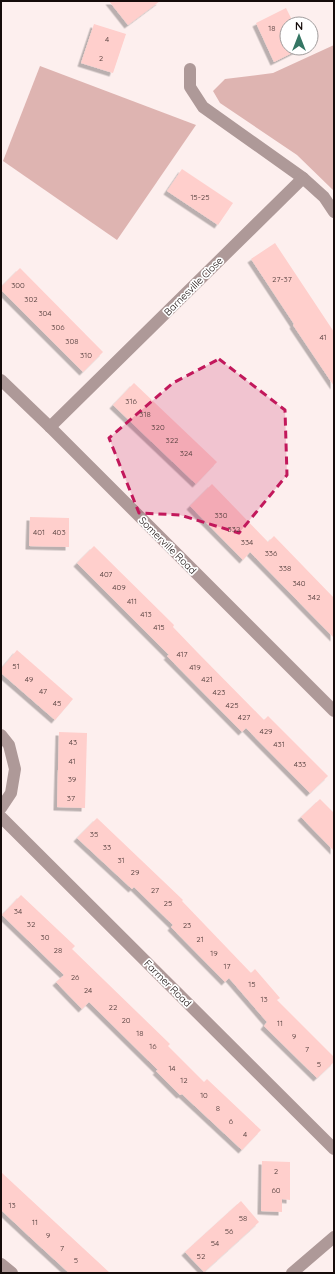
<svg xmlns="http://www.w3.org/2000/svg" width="335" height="1274" viewBox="0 0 335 1274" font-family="Quicksand,sans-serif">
<defs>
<filter id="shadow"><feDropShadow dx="-3.5" dy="3.5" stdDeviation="0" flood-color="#0004"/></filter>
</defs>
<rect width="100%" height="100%" fill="#fdefee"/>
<g fill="#deb4b1">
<path d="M 334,45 L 334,191 L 297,155 L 220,103 L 213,91 L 225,79 L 273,73 Z"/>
<path d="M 40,66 L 196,125 L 117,240 L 3,161 Z"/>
</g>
<g fill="#ffcfcc" filter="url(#shadow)">
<path d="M 109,1 L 160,1 L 128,25 Z"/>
<path d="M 286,8 L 294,24 L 287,24 L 287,48 L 302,48 L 274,62 L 256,23 Z"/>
<path d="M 94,24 L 126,34 L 113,73 L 81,63 Z"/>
<path d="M 182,169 L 233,203 L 218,225 L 167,191 Z"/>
<path d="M 275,243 L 334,332 L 334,386 L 293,325 L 294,324 L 251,259 Z"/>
<path d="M 20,268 L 103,352 L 83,372 L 1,290 L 1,287 Z"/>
<path d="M 134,383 L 217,462 L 196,484 L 113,405 Z"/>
<path d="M 212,484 L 268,542 L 274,536 L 334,598 L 334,638 L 250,552 L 243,560 L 190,506 Z"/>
<path d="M 30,517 L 69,518 L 69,547 L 29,546 Z"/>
<path d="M 94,546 L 174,625 L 173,627 L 197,652 L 264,720 L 268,716 L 328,776 L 310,793 L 246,728 L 242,732 L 167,656 L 169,655 L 77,563 Z"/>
<path d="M 17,650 L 73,699 L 55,720 L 1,673 L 1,669 Z"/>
<path d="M 59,732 L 87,733 L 85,808 L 57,807 Z"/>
<path d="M 320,799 L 334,813 L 334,851 L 301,817 Z"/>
<path d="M 97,818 L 183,900 L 182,901 L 251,973 L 255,969 L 280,998 L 277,1000 L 334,1057 L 334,1062 L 317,1078 L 264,1026 L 267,1022 L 229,978 L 225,982 L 171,927 L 173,925 L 134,887 L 132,889 L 77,838 Z"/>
<path d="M 21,895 L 75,946 L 72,949 L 170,1044 L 168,1046 L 204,1082 L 207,1079 L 261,1130 L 242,1150 L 182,1094 L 180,1095 L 156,1071 L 158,1070 L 89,1002 L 82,1009 L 56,982 L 64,975 L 2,915 Z"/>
<path d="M 262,1161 L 290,1162 L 290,1200 L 282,1199 L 282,1212 L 261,1211 Z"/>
<path d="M 1,1172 L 29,1198 L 110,1273 L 69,1273 L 32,1239 L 1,1210 Z"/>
<path d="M 241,1201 L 259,1222 L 204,1272 L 185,1252 Z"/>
</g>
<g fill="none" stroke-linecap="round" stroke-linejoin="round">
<g stroke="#ae9998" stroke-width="12">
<path d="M 190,69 L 190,87 L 203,107 L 303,178"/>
<path d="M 1,380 L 50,427 L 334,711"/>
<path d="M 50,427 L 303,178 L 324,197 L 334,212"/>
<path d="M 1,735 L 9,745 L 15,769 L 11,793 L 1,808"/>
<path d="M 1,817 L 334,1149"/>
<path d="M 1,1264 L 12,1273"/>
<path d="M 292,1273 L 334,1237"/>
</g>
</g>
<path fill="#c2185b" fill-opacity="0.2" stroke="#c2185b" stroke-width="3" stroke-dasharray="8 5" stroke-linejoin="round" d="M 219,359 L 285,410 L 287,475 L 239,533 L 180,515 L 139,513 L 109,438 L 173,383 Z"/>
<g text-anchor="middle" stroke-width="3.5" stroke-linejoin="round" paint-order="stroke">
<g font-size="8" fill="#503c3a">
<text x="272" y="31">18</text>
<text x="107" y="42">4</text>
<text x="101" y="61">2</text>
<text x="200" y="200">15-25</text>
<text x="282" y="282">27-37</text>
<text x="18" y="288">300</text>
<text x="31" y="302">302</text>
<text x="45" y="316">304</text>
<text x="58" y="330">306</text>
<text x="323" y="340">41</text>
<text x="72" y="344">308</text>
<text x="86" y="358">310</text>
<text x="131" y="404">316</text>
<text x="145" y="417">318</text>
<text x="158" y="430">320</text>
<text x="172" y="443">322</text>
<text x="186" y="456">324</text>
<text x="221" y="518">330</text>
<text x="234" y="532">332</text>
<text x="39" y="535">401</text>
<text x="59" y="535">403</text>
<text x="247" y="545">334</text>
<text x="271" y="556">336</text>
<text x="285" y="571">338</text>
<text x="106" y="577">407</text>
<text x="299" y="586">340</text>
<text x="119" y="590">409</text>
<text x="314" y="600">342</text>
<text x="132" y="604">411</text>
<text x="146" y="617">413</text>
<text x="159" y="630">415</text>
<text x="182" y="657">417</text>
<text x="16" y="669">51</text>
<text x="195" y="670">419</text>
<text x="29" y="682">49</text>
<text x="207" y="682">421</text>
<text x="43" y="694">47</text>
<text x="219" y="695">423</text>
<text x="57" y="706">45</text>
<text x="232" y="708">425</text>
<text x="244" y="720">427</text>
<text x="266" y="734">429</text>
<text x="73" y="745">43</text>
<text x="279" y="747">431</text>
<text x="72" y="764">41</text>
<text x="300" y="767">433</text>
<text x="72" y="782">39</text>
<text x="71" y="801">37</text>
<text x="94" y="837">35</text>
<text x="107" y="850">33</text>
<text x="121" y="863">31</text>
<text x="135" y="875">29</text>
<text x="155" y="893">27</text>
<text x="168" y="906">25</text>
<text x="18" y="914">34</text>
<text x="31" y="927">32</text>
<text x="187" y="928">23</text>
<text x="45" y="940">30</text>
<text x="200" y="942">21</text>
<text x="58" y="953">28</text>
<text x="214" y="956">19</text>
<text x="227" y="969">17</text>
<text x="75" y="980">26</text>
<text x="252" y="987">15</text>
<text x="88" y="993">24</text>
<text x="264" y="1002">13</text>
<text x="113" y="1010">22</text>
<text x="126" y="1023">20</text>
<text x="280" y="1026">11</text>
<text x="140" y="1036">18</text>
<text x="294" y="1039">9</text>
<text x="153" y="1049">16</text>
<text x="307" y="1052">7</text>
<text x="319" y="1067">5</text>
<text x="172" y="1071">14</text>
<text x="184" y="1083">12</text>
<text x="204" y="1098">10</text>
<text x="218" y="1111">8</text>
<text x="231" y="1124">6</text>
<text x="245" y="1137">4</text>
<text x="276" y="1174">2</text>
<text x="276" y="1193">60</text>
<text x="12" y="1208">13</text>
<text x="243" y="1221">58</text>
<text x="35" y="1225">11</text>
<text x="229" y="1234">56</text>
<text x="48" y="1238">9</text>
<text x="215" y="1246">54</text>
<text x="62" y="1251">7</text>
<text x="201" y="1259">52</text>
<text x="76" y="1263">5</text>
</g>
<g font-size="10" fill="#150b0a" stroke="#fff">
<text transform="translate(193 286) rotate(-45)" y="4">Barnesville Close</text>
<text transform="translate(168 545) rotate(45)" y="4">Somerville Road</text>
<text transform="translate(168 983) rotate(45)" y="4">Farmer Road</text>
</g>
</g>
<rect width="335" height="1274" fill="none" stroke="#150b0a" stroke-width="4"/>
<g transform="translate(299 36)"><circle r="19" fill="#ffffff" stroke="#a19d9d"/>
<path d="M0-3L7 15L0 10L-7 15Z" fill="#357664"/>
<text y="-6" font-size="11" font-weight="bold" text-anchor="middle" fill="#150b0a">N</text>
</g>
</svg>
